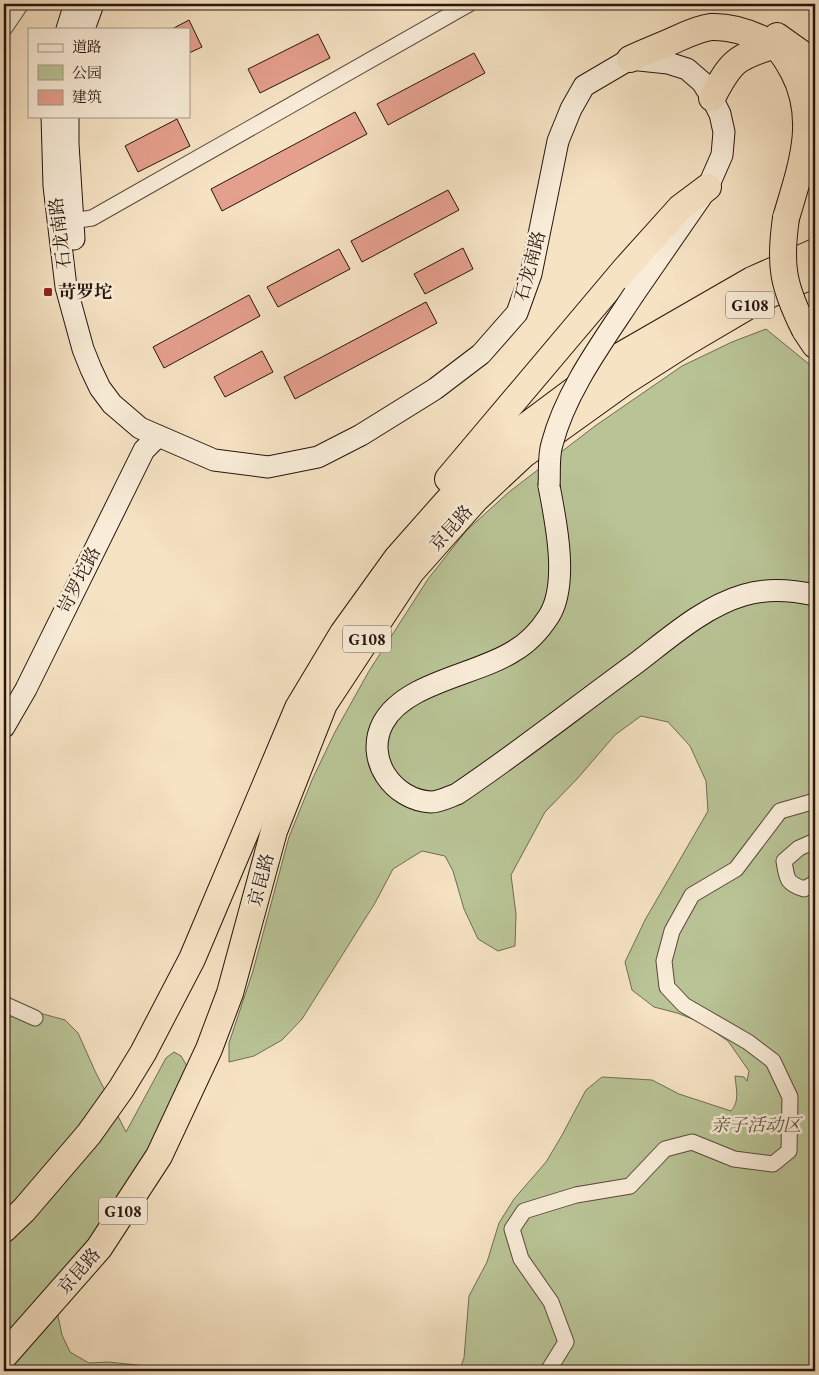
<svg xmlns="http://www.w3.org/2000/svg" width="819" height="1375" viewBox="0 0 819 1375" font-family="'EB Garamond','Noto Serif SC',serif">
<rect width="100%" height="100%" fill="#f6e3c4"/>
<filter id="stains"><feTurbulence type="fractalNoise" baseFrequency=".004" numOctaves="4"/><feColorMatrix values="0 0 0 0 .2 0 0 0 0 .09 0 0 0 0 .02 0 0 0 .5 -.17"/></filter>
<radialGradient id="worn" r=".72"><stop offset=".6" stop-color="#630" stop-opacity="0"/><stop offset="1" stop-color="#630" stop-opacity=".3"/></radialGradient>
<g fill="#b9c496" stroke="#706c52">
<path d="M 766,329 L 815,369 L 815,1371 L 459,1371 L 464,1358 L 469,1296 L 487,1262 L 499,1223 L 514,1199 L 546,1162 L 561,1137 L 586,1090 L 602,1077 L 652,1080 L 679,1094 L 731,1111 C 740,1102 736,1088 735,1076 L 744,1077 L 747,1081 L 749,1071 L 728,1041 L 700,1022 L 677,1013 L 654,1007 L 632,990 L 625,962 L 645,920 L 708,811 L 706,781 L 690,746 L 668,722 L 641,716 L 615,735 L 577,779 L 545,812 L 511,875 L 516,914 L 515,946 L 498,951 L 478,939 L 464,909 L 453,871 L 445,856 L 422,851 L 393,869 L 375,903 L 302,1019 L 282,1040 L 254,1056 L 229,1062 L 229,1043 L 253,971 L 289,837 L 312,780 L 335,732 L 369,671 L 428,579 L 466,531 L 509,492 L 595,426 L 682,366 L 732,342 Z"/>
<path d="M 32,1011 L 65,1020 L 78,1033 L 95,1071 L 126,1132 L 166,1058 L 174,1052 L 181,1056 L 187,1066 L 163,1128 L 114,1214 L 59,1275 L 58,1316 L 62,1335 L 70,1352 L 89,1363 L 108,1362 L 166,1368 L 172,1371 L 4,1371 L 4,1022 L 17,1013 Z"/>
</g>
<g fill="#e59f8d" stroke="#26150d">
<path d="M 189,20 L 202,47 L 189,53 L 189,29 L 172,29 Z"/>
<path d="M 318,34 L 330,58 L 260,93 L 248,69 Z"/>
<path d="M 474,53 L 485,73 L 388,125 L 377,104 Z"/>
<path d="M 355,112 L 367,134 L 222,211 L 211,189 Z"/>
<path d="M 177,119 L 190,146 L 138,172 L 125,146 Z"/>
<path d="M 448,190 L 459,210 L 362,262 L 351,241 Z"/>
<path d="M 463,248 L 473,269 L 425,294 L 414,274 Z"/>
<path d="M 339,249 L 350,269 L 278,307 L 267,287 Z"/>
<path d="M 249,295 L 260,316 L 164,368 L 153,347 Z"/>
<path d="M 426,302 L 437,323 L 295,399 L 284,377 Z"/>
<path d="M 262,351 L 273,372 L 225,397 L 214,377 Z"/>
</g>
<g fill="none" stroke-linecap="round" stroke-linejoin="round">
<defs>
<g id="street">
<path d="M 4,29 L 21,4"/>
<path d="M 65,222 L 92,218 L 469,4"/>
<path d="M 815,841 L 799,848 L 784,861 C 787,879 786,883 804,889 L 815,883"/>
<path d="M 4,1004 L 35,1018"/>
<path d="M 548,1371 L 566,1342 L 551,1302 L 521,1259 L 512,1229 L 524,1211 L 576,1195 L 630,1186 L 665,1149 L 692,1142 L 734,1159 L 773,1164 L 789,1151 L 790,1097 L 773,1061 L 748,1042 L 684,1005 L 667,987 L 664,961 L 672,931 L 692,895 L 736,869 L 780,811 L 815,801"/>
</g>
<g id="secondary">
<path d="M 67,29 L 75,4"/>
<path d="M 84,29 L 93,4"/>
<path d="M 52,116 L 54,186 L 66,287 L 83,349 L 91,369 L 100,388 L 112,404 L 140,428 L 214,460 L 268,467 L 318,457 L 361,435 L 435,389 L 481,354 L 517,313 L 531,274 L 558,141 L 571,109 L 584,86 L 630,59 L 668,63 L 687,69 L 702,82 L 712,98 L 720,114 L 724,132 L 722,155 L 708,187 L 634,294"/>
<path d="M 68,116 L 68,144 L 74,239"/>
<path d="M 549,486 C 556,522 569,584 549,616 C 540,630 528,643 514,651 C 477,675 405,682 383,723 C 364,759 393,800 431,802 C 439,802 449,797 457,794 C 518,753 576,707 635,664 C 668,639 703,607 744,595 C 767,588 792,590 815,595"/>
<path d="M 4,727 L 26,689 L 144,450 L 158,436"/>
</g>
<g id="highway">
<path d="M 777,36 L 815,63"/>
<path d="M 630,59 C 641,54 653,49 665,44 C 680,38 695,29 711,27 C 729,26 747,32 762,39 C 780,47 784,55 793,71 C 819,120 801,167 786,218"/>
<path d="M 712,98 C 731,61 736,57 775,45"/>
<path d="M 805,330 L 815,345"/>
<path d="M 448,479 L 626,268 L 680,208 L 708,187"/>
<path d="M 4,1229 L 24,1210 L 89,1134 L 121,1089 L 143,1053 L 192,959 L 298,708 L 343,633 L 397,558 L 451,497 L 514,435 L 620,356 L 752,280 L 815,252"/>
<path d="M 4,1356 L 99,1248 L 159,1156 L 209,1049 L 230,993 L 274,831 L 324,704 L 411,572 L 476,499 L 523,455 L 626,381 L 687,342 L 760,299 L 815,274"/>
</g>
</defs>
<use href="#street" stroke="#5a483b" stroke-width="17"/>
<use href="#secondary" stroke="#26150d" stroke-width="23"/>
<use href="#highway" stroke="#26150d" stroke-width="28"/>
<use href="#street" stroke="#f9edd9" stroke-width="15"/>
<use href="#secondary" stroke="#f9edd9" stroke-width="21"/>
<use href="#highway" stroke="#f6e3c4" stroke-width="26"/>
<defs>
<path id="secondary-bridge" d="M 549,486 C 550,472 548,457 552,444 C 566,390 604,340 634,294"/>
<path id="highway-bridge" d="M 786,218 C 779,266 783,286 805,330"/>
</defs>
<use href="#secondary-bridge" stroke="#26150d" stroke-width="23" stroke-linecap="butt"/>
<use href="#highway-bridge" stroke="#26150d" stroke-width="28" stroke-linecap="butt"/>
<use href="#secondary-bridge" stroke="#f9edd9" stroke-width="21"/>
<use href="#highway-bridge" stroke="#f6e3c4" stroke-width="26"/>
</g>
<rect fill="#8f2418" stroke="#f9edd9" stroke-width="2" x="43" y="287" width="10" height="10" rx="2.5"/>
<g text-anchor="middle" stroke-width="5" stroke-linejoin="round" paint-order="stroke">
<g fill="#f9edd9" stroke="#65564a" stroke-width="1">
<rect x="726" y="291.5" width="48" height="27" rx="4"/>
<rect x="343" y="625.5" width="48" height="27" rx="4"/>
<rect x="99" y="1197.5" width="48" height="27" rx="4"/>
</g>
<g font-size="16" font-weight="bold" fill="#26150d">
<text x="750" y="311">G108</text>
<text x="367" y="645">G108</text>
<text x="123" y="1217">G108</text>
</g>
<g font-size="18" fill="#26150d" stroke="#f9edd9">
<text transform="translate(60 233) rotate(-97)" y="6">石龙南路</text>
<text transform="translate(530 266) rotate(-75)" y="6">石龙南路</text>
<text transform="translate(451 528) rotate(-48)" y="6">京昆路</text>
<text transform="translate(79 580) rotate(-63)" y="6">岢罗坨路</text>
<text transform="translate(261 880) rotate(-75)" y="6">京昆路</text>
<text transform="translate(79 1271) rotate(-49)" y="6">京昆路</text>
</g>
<g font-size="18" font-weight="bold" fill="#26150d" stroke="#f9edd9" text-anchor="start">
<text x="58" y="298">苛罗坨</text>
</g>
<g font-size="18" font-style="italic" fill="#59523d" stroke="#f9edd9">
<text x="756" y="1131">亲子活动区</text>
</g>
</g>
<rect width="819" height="1375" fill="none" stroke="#f6e3c4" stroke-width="20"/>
<rect x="5" y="5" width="809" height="1365" fill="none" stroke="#26150d" stroke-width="2.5"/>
<rect x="10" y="10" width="799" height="1355" fill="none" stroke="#26150d"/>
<rect x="28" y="28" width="162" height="90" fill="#f9edd9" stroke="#a59787"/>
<rect x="38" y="44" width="25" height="8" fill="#f9edd9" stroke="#a59787"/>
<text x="72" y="52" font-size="15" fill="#26150d">道路</text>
<rect x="38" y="65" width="25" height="15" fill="#b9c496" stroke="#a59787"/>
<text x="72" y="78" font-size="15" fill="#26150d">公园</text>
<rect x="38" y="90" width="25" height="15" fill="#e59f8d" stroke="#a59787"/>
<text x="72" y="102" font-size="15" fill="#26150d">建筑</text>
<rect width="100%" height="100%" filter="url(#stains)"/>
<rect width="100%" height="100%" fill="url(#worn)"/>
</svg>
